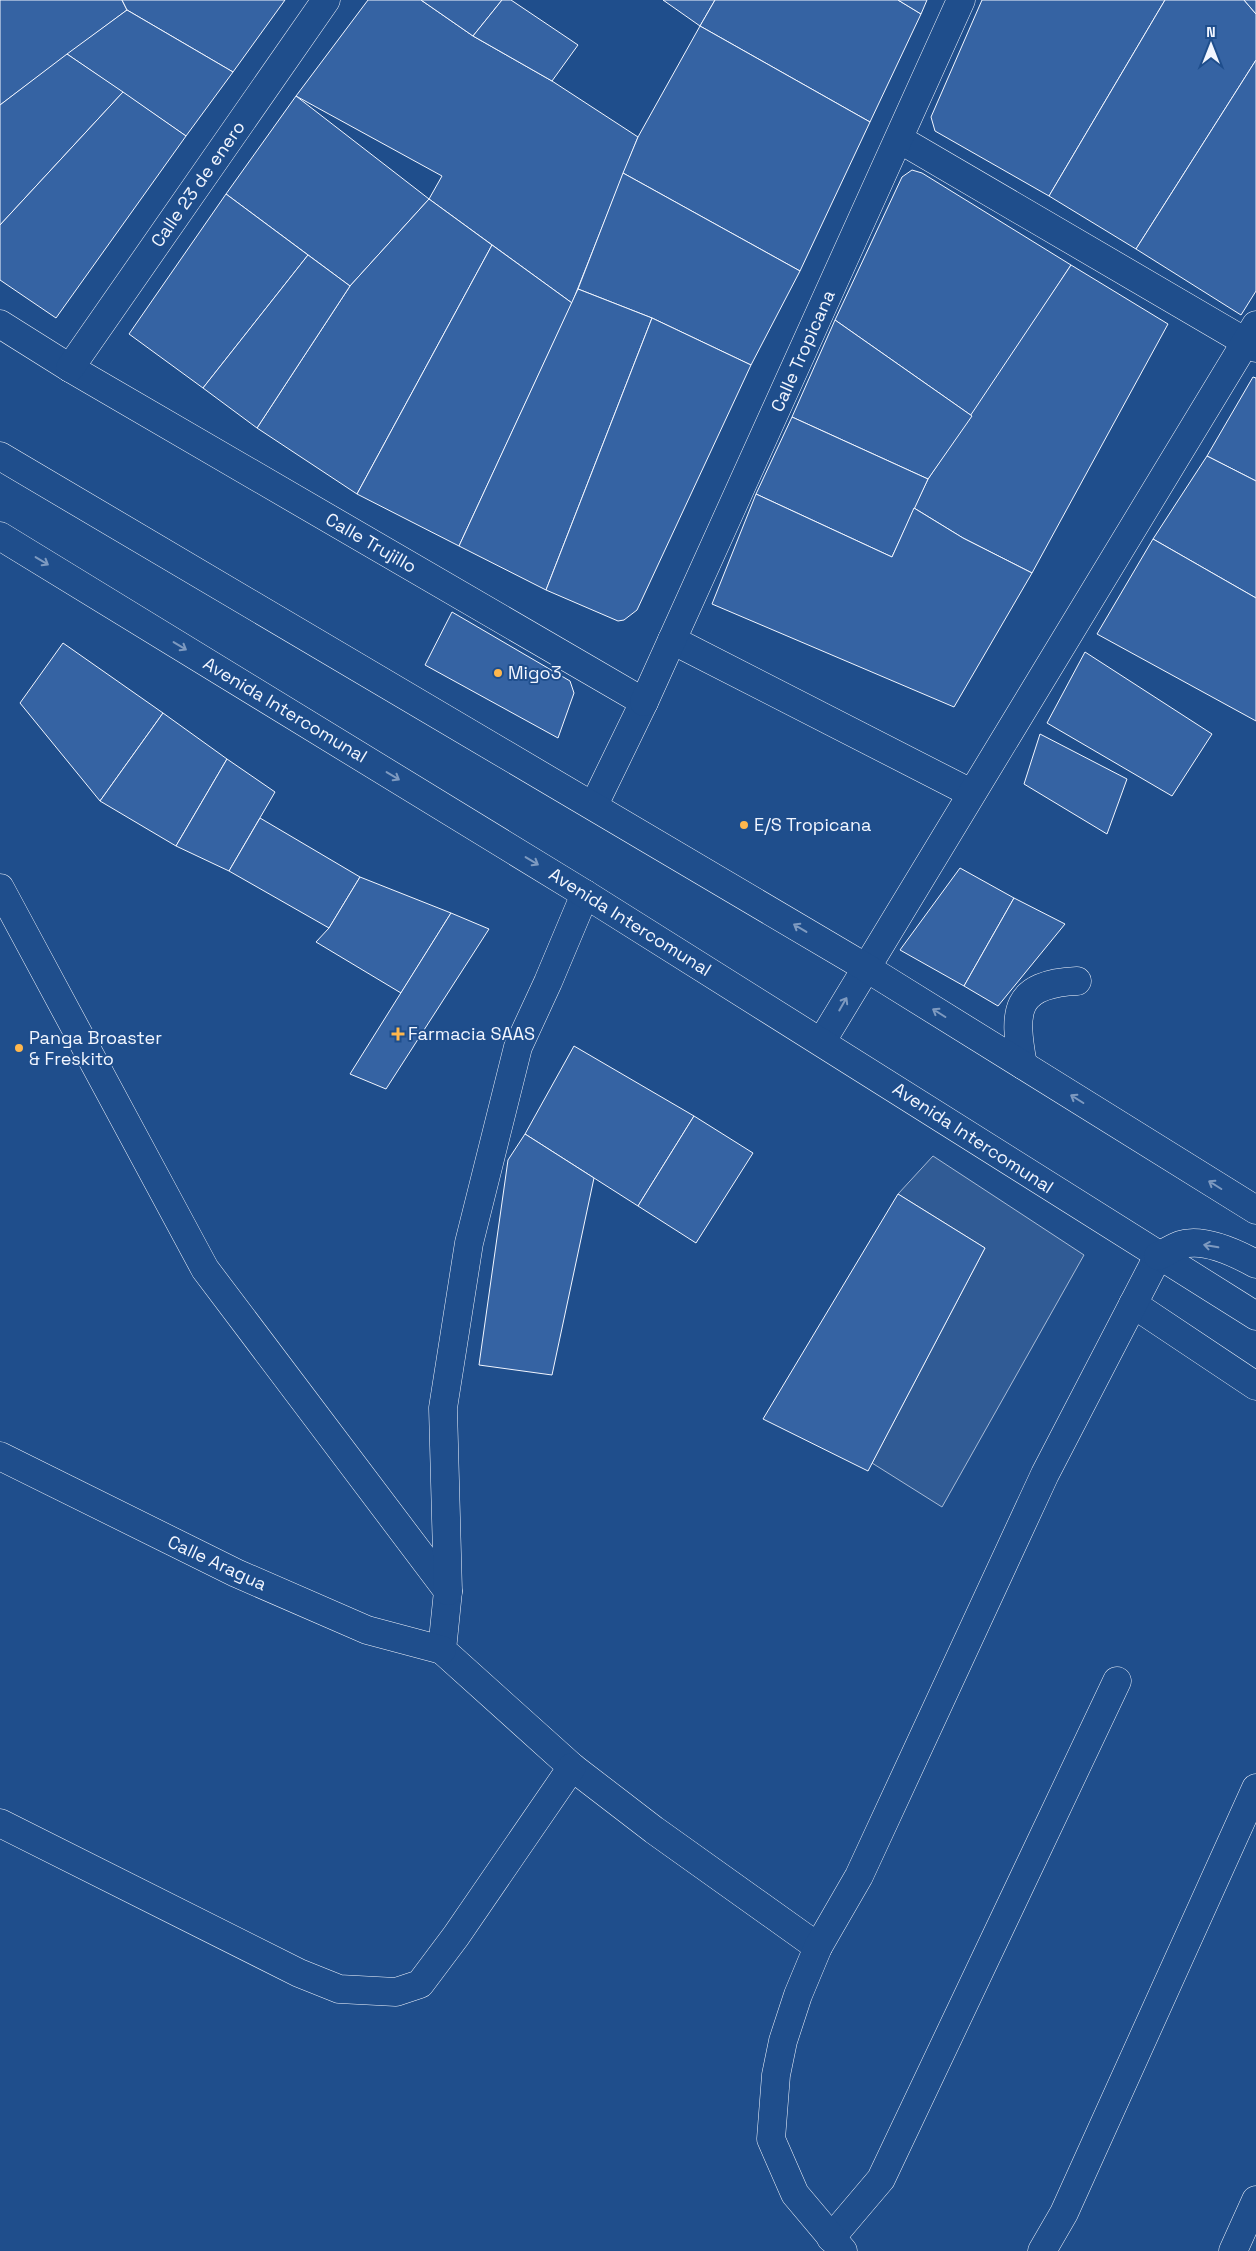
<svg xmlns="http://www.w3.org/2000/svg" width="1256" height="2251" viewBox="0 0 1256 2251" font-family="'Space Grotesk',sans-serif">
<rect width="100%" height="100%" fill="#1f4e8c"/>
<path fill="#305b95" stroke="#a8bbd7" d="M 933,1156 L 1084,1255 L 942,1507 L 872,1463 L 985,1248 L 898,1194 Z"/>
<g fill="#3563a3" stroke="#f2f6ff">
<path d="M 0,0 L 122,0 L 127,10 L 0,105 Z"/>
<path d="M 122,0 L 285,0 L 233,72 L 127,10 Z"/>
<path d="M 368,0 L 421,0 L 473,36 L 552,81 L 638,137 L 572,303 L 429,199 L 442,176 L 296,96 Z"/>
<path d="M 421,0 L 502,0 L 473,36 Z"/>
<path d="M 502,0 L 511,0 L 578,45 L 552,81 L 473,36 Z"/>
<path d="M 663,0 L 715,0 L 700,26 Z"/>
<path d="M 715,0 L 898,0 L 921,14 L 870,122 L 700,26 Z"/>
<path d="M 898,0 L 927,0 L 921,14 Z"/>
<path d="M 982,0 L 1165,0 L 1049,196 L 935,131 L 931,117 Z"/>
<path d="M 1165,0 L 1244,0 L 1256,14 L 1256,60 L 1136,249 L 1049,196 Z"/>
<path d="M 1244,0 L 1256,0 L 1256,14 Z"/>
<path d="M 127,10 L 233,72 L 186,136 L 67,54 Z"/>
<path d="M 700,26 L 870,122 L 800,271 L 623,173 L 638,137 Z"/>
<path d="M 67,54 L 123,92 L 0,225 L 0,105 Z"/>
<path d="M 1256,60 L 1256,291 L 1241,315 L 1136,249 Z"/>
<path d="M 123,92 L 186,136 L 56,318 L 0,280 L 0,225 Z"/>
<path d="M 296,96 L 429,199 L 350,286 L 226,194 Z"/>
<path d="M 912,170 L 922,173 L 1071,265 L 972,416 L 835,320 L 902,177 Z"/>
<path d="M 623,173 L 800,271 L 751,365 L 652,318 L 578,289 Z"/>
<path d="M 226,194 L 308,255 L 203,388 L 129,334 Z"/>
<path d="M 429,199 L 492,245 L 357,494 L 257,428 L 350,286 Z"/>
<path d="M 492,245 L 572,303 L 459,546 L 357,494 Z"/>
<path d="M 308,255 L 350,286 L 257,428 L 203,388 Z"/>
<path d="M 1071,265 L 1168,324 L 1032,573 L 963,538 L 914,508 L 928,479 Z"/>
<path d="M 578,289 L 652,318 L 546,590 L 459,546 Z"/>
<path d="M 652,318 L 751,365 L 637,610 L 624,620 L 618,621 L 546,590 Z"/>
<path d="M 835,320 L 972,416 L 928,479 L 792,417 Z"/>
<path d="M 1253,377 L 1256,378 L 1256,481 L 1207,456 Z"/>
<path d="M 792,417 L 928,479 L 892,557 L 756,494 Z"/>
<path d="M 1207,456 L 1256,481 L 1256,598 L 1153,539 Z"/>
<path d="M 756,494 L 892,557 L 914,508 L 963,538 L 1032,573 L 954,707 L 712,604 Z"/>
<path d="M 1153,539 L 1256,598 L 1256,721 L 1097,634 Z"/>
<path d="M 452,612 L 570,681 L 574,693 L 558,738 L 425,665 Z"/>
<path d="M 63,643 L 163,713 L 100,801 L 20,703 Z"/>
<path d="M 1085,652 L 1212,734 L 1172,796 L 1047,723 Z"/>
<path d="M 163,713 L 227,759 L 176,846 L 100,801 Z"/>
<path d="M 1040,734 L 1127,779 L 1107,834 L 1024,784 Z"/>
<path d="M 227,759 L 275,792 L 229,871 L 176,846 Z"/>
<path d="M 260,818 L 360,877 L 329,928 L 229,871 Z"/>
<path d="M 960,868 L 1014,898 L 964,986 L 900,950 Z"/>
<path d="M 360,877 L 451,913 L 401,993 L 316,942 L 329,928 Z"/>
<path d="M 1014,898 L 1065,924 L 998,1006 L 964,986 Z"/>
<path d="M 451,913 L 489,929 L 386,1089 L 350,1074 Z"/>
<path d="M 574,1046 L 694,1116 L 638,1206 L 525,1134 Z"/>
<path d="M 694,1116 L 753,1153 L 696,1243 L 638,1206 Z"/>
<path d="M 525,1134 L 594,1178 L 552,1375 L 479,1365 L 508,1160 Z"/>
<path d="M 898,1194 L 985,1248 L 868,1471 L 763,1419 Z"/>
</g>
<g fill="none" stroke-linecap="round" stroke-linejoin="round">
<defs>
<g id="minor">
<path d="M 899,139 L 1256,348"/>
<path d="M 0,324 L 70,368 L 644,702 L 594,805"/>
<path d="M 70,368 L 326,0"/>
<path d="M 672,640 L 971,793"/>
<path d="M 644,702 L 961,0"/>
<path d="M 0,888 L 205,1269 L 448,1591 L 442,1650 L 572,1767 L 654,1830 L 818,1947"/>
<path d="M 822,1041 L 1256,325"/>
<path d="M 1023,1065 C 1013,1011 1014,984 1077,981"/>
<path d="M 1133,1304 L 1256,1386"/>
<path d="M 0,1456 L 236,1573 L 367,1630 L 442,1650"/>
<path d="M 448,1591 L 443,1408 L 469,1243 L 518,1047 L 548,982 L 585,894"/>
<path d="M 0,1823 L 299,1973 L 339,1989 L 396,1992 L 420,1984 L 456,1936 L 572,1767"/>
<path d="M 831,2238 L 881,2179 L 1117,1681"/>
<path d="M 843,2251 L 795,2194 L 771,2139 L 776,2075 L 783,2041 L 798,1995 L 818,1947 L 859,1876 L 1045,1474 L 1158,1256"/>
<path d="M 1042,2251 L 1064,2213 L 1256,1788"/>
<path d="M 1233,2251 L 1256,2200"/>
</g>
<g id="major">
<path d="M 0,456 L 865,967 L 1256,1210"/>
<path d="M 0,536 L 585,894 L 1256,1316"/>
<path d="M 1158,1256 C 1165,1253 1172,1248 1180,1245 C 1203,1237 1236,1253 1256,1264"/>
</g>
</defs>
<use href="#minor" stroke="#f2f6ff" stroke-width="29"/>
<use href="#major" stroke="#f2f6ff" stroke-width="29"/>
<use href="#minor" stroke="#1f4e8c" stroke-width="28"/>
<use href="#major" stroke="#1f4e8c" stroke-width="28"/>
</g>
<defs><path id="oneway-shaft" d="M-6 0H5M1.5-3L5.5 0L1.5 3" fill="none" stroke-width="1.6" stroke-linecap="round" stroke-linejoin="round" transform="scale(1.25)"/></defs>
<g stroke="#7e9ac0">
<use href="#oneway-shaft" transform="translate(42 561) rotate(31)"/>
<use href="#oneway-shaft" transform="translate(180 646) rotate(31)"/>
<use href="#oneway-shaft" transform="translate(393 776) rotate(31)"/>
<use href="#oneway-shaft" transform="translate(532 861) rotate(31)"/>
<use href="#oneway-shaft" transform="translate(800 928) rotate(-149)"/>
<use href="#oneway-shaft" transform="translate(843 1004) rotate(-60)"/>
<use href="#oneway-shaft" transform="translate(939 1013) rotate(-148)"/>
<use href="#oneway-shaft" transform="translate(1077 1099) rotate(-148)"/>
<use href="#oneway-shaft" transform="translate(1215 1185) rotate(-148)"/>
<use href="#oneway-shaft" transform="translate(1211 1246) rotate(-170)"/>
</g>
<g fill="#ffb74d" stroke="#1f4e8c" stroke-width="2">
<circle cx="498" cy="673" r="5"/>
<circle cx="744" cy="825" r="5"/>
<path d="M395.5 1026.5h5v5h5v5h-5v5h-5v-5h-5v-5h5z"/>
<circle cx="19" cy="1048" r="5"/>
</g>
<g text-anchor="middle" stroke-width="4" stroke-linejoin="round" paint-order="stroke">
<g font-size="18" fill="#f2f6ff" stroke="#1f4e8c">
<text transform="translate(198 184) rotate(-55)" y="6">Calle 23 de enero</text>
<text transform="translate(803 351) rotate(-66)" y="6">Calle Tropicana</text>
<text transform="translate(371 543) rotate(30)" y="6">Calle Trujillo</text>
<text transform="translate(285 710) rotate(31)" y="6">Avenida Intercomunal</text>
<text transform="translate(630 922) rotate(32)" y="6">Avenida Intercomunal</text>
<text transform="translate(973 1138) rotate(33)" y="6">Avenida Intercomunal</text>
<text transform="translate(217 1563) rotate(25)" y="6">Calle Aragua</text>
</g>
<g font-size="18" fill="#f2f6ff" stroke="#1f4e8c" text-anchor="start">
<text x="508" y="679">Migo3</text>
<text x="754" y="831">E/S Tropicana</text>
<text x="408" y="1040">Farmacia SAAS</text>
<text x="29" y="1044">Panga Broaster<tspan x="29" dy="21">&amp; Freskito</tspan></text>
</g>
</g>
<g transform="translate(1211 45)" stroke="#1f4e8c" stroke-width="4" paint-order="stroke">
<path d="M0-4L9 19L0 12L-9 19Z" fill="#f2f6ff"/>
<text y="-8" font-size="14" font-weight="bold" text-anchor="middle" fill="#f2f6ff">N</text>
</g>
</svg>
